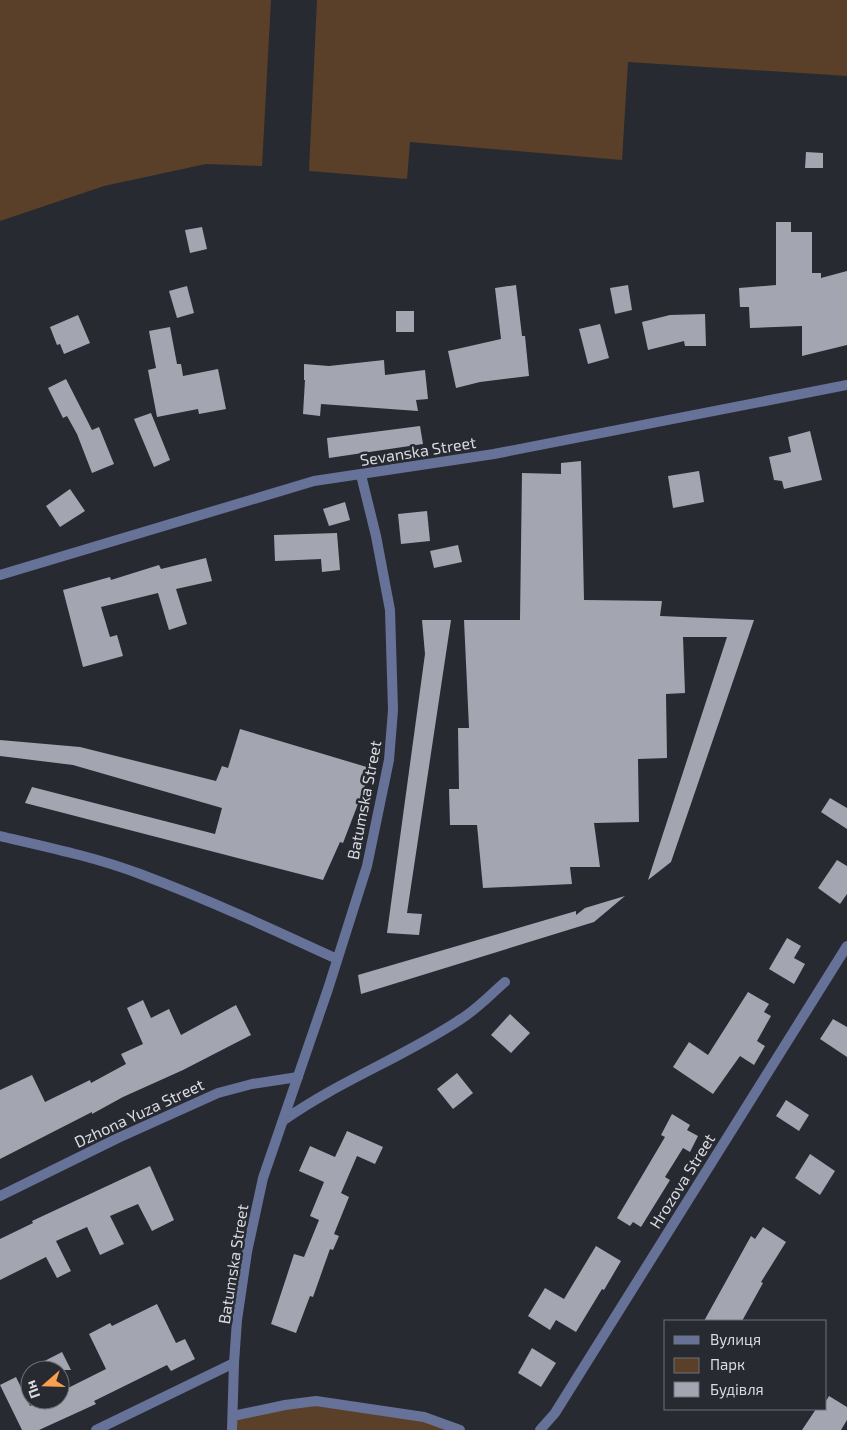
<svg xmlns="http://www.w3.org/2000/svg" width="847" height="1430" viewBox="0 0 847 1430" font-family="'Exo 2',sans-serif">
<rect width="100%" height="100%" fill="#282a32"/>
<g fill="#5a3f29">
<path d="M 0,0 L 271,0 L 262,166 L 206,164 L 104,186 L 0,221 Z"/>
<path d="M 317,0 L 847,0 L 847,76 L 628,62 L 622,160 L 410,142 L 407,179 L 309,171 Z"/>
<path d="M 316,1401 L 424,1417 L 460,1430 L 232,1430 L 233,1416 Z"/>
</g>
<g fill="#a3a6b0">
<path d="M 806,152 L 823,153 L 823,168 L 805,168 Z"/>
<path d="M 776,222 L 791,222 L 791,232 L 812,232 L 812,273 L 821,273 L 821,278 L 847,271 L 847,345 L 802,356 L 802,326 L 750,328 L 749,307 L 740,307 L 739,288 L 776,285 Z"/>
<path d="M 202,227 L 207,249 L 190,253 L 185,230 Z"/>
<path d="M 516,285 L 522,336 L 525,336 L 529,376 L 480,382 L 456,388 L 448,351 L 501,339 L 495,288 Z"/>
<path d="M 628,285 L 632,310 L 615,314 L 610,288 Z"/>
<path d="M 187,286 L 194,313 L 177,318 L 169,291 Z"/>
<rect x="396" y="311" width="18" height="21"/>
<path d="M 705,314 L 706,346 L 685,346 L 684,341 L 648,350 L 642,322 L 670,315 Z"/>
<path d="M 78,315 L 90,343 L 64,354 L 60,344 L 57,345 L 50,327 Z"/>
<path d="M 600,324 L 609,358 L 588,364 L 579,329 Z"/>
<path d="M 170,327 L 177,364 L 181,364 L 183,376 L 218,369 L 226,409 L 199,414 L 198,409 L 157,417 L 148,370 L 156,368 L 149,331 Z"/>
<path d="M 384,360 L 385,375 L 425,370 L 428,399 L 416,400 L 418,411 L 321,404 L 320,416 L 303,414 L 305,380 L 304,380 L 304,364 L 329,366 Z"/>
<path d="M 66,379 L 92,430 L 99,427 L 114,464 L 92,473 L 77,434 L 67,416 L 63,418 L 48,388 Z"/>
<path d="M 151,413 L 170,460 L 154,467 L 134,419 Z"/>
<path d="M 420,426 L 423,444 L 329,458 L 327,438 Z"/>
<path d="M 810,431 L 822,480 L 784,489 L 782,481 L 774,480 L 769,457 L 791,452 L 788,437 Z"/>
<path d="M 581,461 L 584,600 L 662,601 L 660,616 L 754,620 L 671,862 L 648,880 L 727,637 L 683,637 L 685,693 L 666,694 L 667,758 L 638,759 L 639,822 L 594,823 L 600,867 L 570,867 L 572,884 L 483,888 L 477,825 L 450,825 L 449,789 L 459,789 L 458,728 L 469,728 L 464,620 L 520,620 L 522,473 L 561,474 L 561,463 Z"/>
<path d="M 699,471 L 704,502 L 673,508 L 668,476 Z"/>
<path d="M 70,489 L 85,511 L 60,527 L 46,506 Z"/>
<path d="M 345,502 L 350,520 L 329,526 L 323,509 Z"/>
<path d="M 427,511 L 430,541 L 401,544 L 398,514 Z"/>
<path d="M 337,533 L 340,570 L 322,572 L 321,559 L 275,561 L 274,535 Z"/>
<path d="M 458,545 L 462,562 L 434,568 L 430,551 Z"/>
<path d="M 206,558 L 212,581 L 176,589 L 187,624 L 169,630 L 158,593 L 101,607 L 110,637 L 117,635 L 123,656 L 83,667 L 63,590 L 110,577 L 111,580 L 159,565 L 161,569 Z"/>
<path d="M 422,620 L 451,620 L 407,913 L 422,914 L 419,935 L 387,933 L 425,654 Z"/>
<path d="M 240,729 L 370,768 L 368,783 L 366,783 L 343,843 L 340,842 L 323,880 L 25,803 L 32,787 L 215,834 L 222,808 L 73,765 L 0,756 L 0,740 L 80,747 L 216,781 L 222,766 L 228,768 Z"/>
<path d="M 830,798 L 847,808 L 847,829 L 821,812 Z"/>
<path d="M 837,860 L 847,866 L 847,894 L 840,904 L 818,888 Z"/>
<path d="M 625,896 L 594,922 L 361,994 L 358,975 L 576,911 L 576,915 L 585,908 Z"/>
<path d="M 787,938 L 801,946 L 794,958 L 805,964 L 794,984 L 769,969 Z"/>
<path d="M 748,992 L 769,1004 L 764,1012 L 771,1016 L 757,1041 L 765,1046 L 754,1065 L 740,1056 L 713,1094 L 673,1067 L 689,1042 L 708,1055 Z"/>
<path d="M 143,1000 L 151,1018 L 169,1009 L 181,1035 L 236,1005 L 251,1035 L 183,1070 L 123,1097 L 92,1114 L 92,1112 L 0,1159 L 0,1090 L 32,1075 L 45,1102 L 90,1080 L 91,1083 L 126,1064 L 121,1054 L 143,1044 L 127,1008 Z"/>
<path d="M 510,1014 L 530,1033 L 511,1053 L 491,1035 Z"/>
<path d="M 833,1019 L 847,1027 L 847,1057 L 820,1039 Z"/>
<path d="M 457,1073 L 473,1093 L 453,1109 L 437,1089 Z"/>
<path d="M 786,1100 L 809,1115 L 799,1131 L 776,1116 Z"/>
<path d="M 672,1114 L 690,1125 L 687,1130 L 698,1136 L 690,1152 L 683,1148 L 665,1177 L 670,1180 L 641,1227 L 633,1222 L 630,1226 L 617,1218 L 665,1137 L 661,1135 Z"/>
<path d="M 347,1131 L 383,1147 L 375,1164 L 357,1156 L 341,1193 L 349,1197 L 334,1234 L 339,1236 L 333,1250 L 330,1249 L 313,1297 L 310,1296 L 296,1333 L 271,1324 L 294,1254 L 304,1257 L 319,1220 L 310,1216 L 324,1182 L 299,1171 L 310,1146 L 335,1157 Z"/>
<path d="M 810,1154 L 835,1171 L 820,1195 L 795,1178 Z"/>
<path d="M 150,1166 L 174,1220 L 152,1231 L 138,1204 L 110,1216 L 124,1244 L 100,1255 L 87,1227 L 56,1241 L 71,1271 L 57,1278 L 46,1257 L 0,1280 L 0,1239 L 33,1223 L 32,1221 Z"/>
<path d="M 763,1227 L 786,1242 L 761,1282 L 763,1283 L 742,1321 L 704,1321 L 751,1236 L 755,1239 Z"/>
<path d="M 596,1246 L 621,1261 L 604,1290 L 602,1289 L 576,1332 L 556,1320 L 550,1330 L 528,1316 L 545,1288 L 564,1299 Z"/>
<path d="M 157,1304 L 176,1343 L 185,1339 L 195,1359 L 171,1371 L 167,1365 L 94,1401 L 96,1404 L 39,1430 L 22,1430 L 0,1385 L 16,1377 L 30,1406 L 43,1400 L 60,1400 L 60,1392 L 106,1369 L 89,1334 L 110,1323 L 112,1326 Z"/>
<path d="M 532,1348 L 556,1363 L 541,1387 L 518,1373 Z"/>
<path d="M 62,1352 L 71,1370 L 27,1370 Z"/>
<path d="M 829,1396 L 847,1407 L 847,1420 L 841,1430 L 802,1430 L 816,1409 L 826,1409 L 826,1401 Z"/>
</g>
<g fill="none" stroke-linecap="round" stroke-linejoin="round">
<g stroke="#677299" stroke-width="10">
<path d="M 0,575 L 314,481 L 494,454 L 847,385"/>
<path d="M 0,836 C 47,847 95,857 140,874 C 207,899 272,929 337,959"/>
<path d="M 284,1120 C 339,1081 404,1057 461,1019 C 477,1009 491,994 505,982"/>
<path d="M 0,1196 L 118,1138 L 218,1093 L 252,1084 L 298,1077"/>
<path d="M 233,1416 L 285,1405 L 316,1401 L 424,1417 L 460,1430"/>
<path d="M 96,1430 L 234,1363"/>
<path d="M 232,1430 L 234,1363 L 237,1320 L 247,1252 L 263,1178 L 328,989 L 367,866 L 389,760 L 393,710 L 390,610 L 376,536 L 361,475"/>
<path d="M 540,1430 L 555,1413 L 847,946"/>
</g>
</g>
<g text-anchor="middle" stroke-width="5" stroke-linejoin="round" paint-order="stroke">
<g font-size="16" fill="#d9dbe0" stroke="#282a32">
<text transform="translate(418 451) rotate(-9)" y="6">Sevanska Street</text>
<text transform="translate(364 800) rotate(-79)" y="6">Batumska Street</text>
<text transform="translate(139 1113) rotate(-25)" y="6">Dzhona Yuza Street</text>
<text transform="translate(682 1181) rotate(-58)" y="6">Hrozova Street</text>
<text transform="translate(233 1264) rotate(-81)" y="6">Batumska Street</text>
</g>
</g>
<rect x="664" y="1320" width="162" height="90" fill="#282a32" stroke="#6f7178"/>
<rect x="674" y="1336" width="25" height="8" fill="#677299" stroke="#6f7178"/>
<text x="710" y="1345" font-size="15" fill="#d9dbe0">Вулиця</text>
<rect x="674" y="1358" width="25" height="15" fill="#5a3f29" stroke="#6f7178"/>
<text x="710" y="1370" font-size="15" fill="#d9dbe0">Парк</text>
<rect x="674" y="1382" width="25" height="15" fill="#a3a6b0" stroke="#6f7178"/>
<text x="710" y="1395" font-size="15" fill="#d9dbe0">Будівля</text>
<g transform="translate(45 1385) rotate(250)"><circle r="24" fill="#282a32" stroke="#6f7178"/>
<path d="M0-4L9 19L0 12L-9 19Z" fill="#fa9f4e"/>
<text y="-8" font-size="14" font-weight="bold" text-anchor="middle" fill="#d9dbe0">Пн</text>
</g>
</svg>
